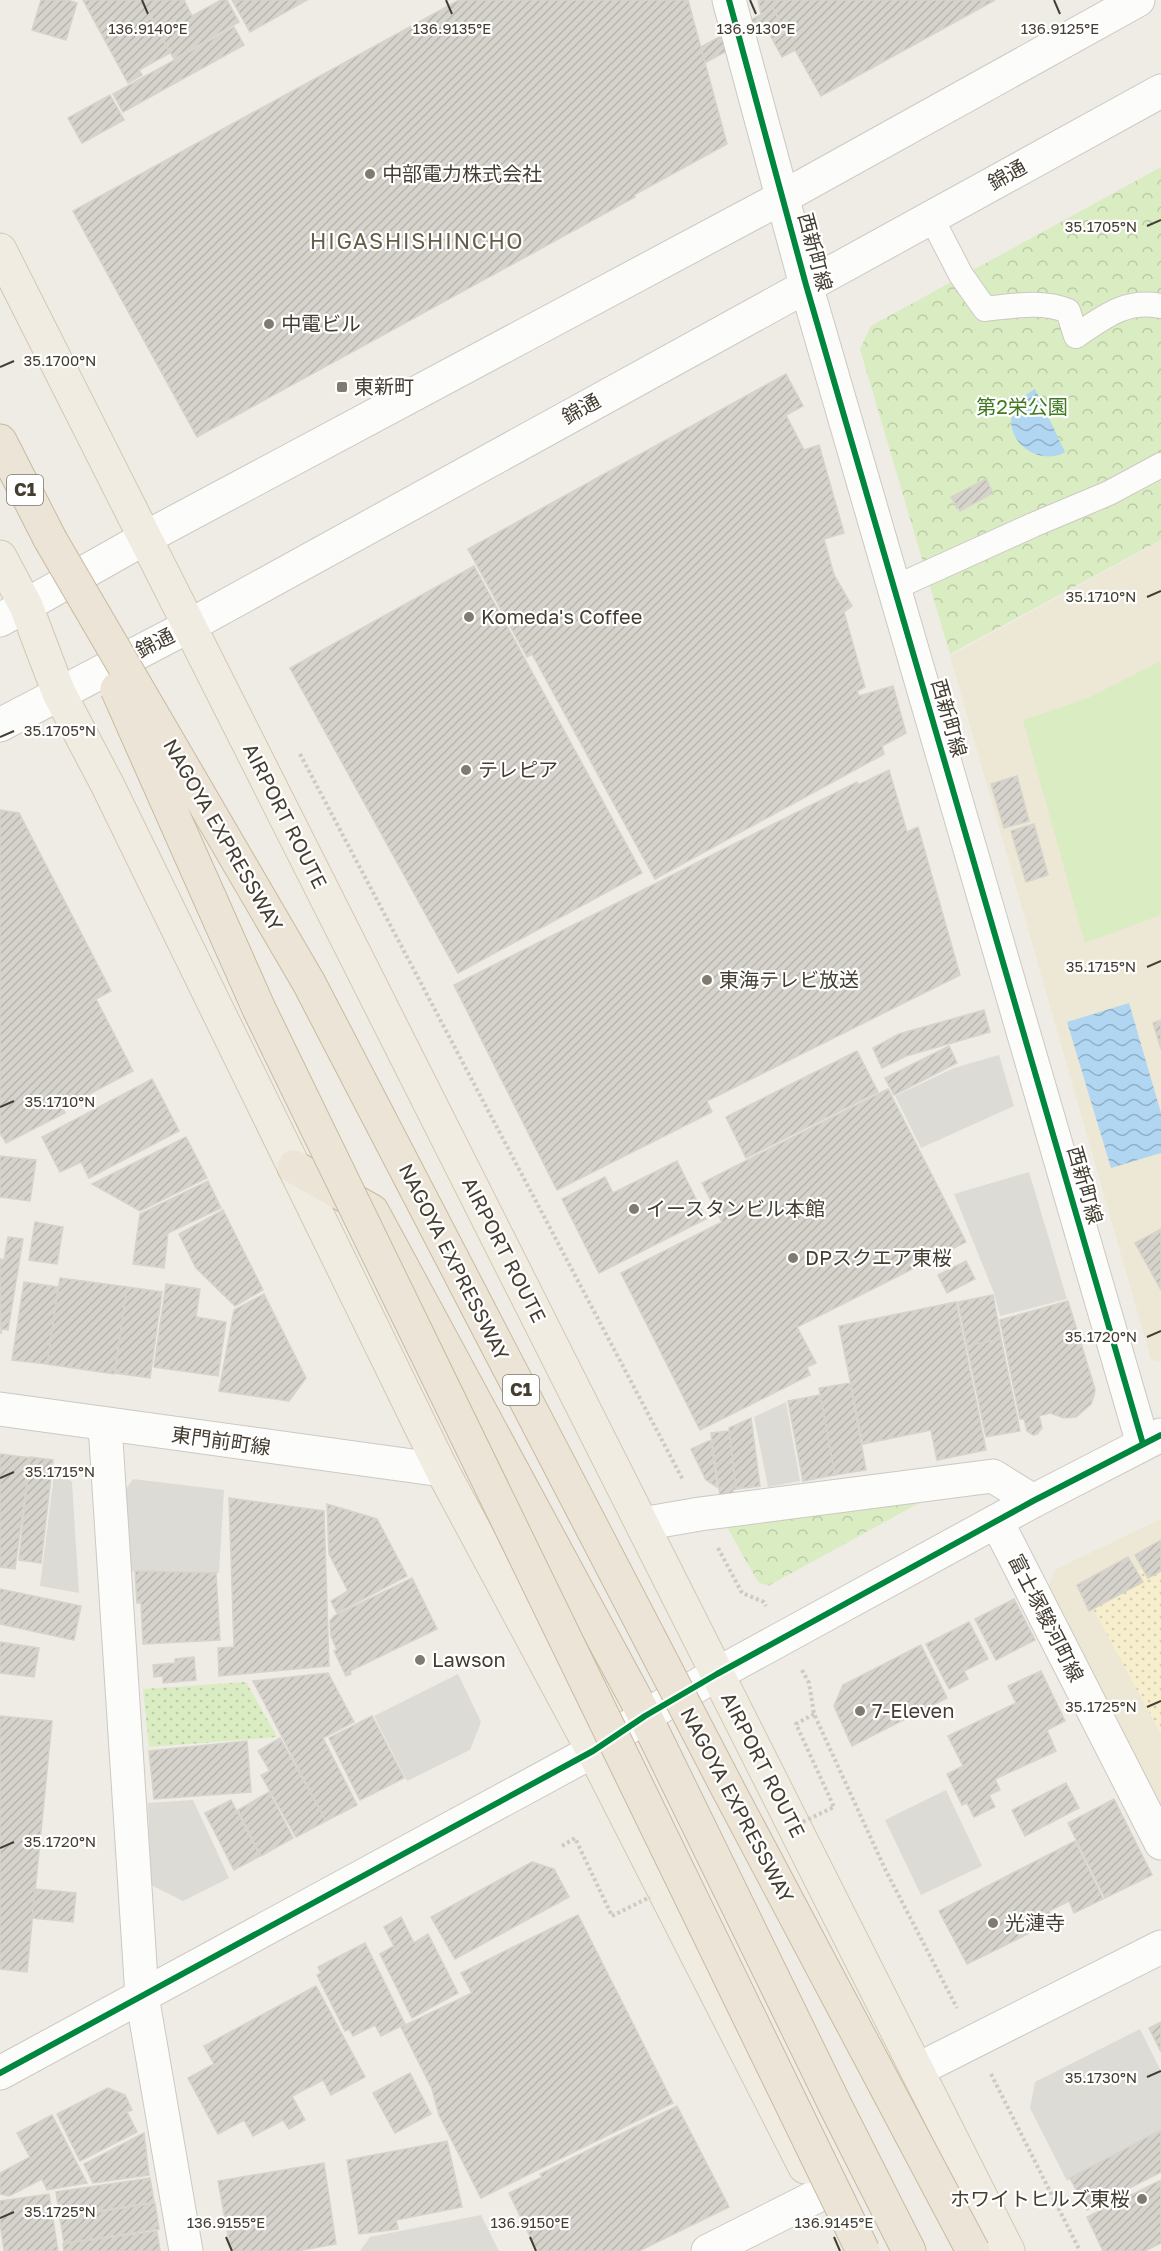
<svg xmlns="http://www.w3.org/2000/svg" width="1161" height="2251" viewBox="0 0 1161 2251" font-family="'Golos Text','Noto Sans JP',sans-serif">
<defs>
<pattern id="grass-dots" width="8" height="8" patternUnits="userSpaceOnUse" patternTransform="scale(1.5)"><rect width="8" height="8" fill="#daecc2"/><path d="M2 2h.1M6 6h.1" fill="none" stroke="#bccba7" stroke-width="1.8" stroke-linecap="round"/></pattern>
<pattern id="sand-dots" width="8" height="8" patternUnits="userSpaceOnUse" patternTransform="scale(1.5)"><rect width="8" height="8" fill="#f6eecc"/><path d="M2 2h.1M6 6h.1" fill="none" stroke="#d4cdb0" stroke-width="1.8" stroke-linecap="round"/></pattern>
<pattern id="park-crowns" width="20" height="18" patternUnits="userSpaceOnUse" patternTransform="scale(1.5)"><rect width="20" height="18" fill="#daecc2"/><path d="M2 6a3 3 0 1 1 6 0M12 15a3 3 0 1 1 6 0" fill="none" stroke="#bccba7"/></pattern>
<pattern id="water-waves" width="16" height="10" patternUnits="userSpaceOnUse" patternTransform="scale(1.5)"><rect width="16" height="10" fill="#b0d6f2"/><path d="M0 5q4-4 8 0t8 0" fill="none" stroke="#91afc5"/></pattern>
<pattern id="building-hatch" width="6" height="6" patternUnits="userSpaceOnUse" patternTransform="scale(1.5)"><rect width="6" height="6" fill="#d6d3cc"/><path d="M-1 1l2-2M0 6l6-6M5 7l2-2" fill="none" stroke="#b9b6b0"/></pattern>
</defs>
<rect width="100%" height="100%" fill="#eeece5"/>
<g fill="#ede8d6">
<path d="M 1161,541 L 1161,1362 L 1151,1360 L 950,656 Z"/>
<path d="M 1161,1519 L 1161,1811 L 1048,1588 L 1056,1569 Z"/>
</g>
<path fill="url(#grass-dots)" d="M 246,1682 L 277,1737 L 149,1747 L 143,1689 Z"/>
<path fill="url(#sand-dots)" d="M 1161,1561 L 1161,1734 L 1085,1594 Z"/>
<g fill="url(#park-crowns)">
<path d="M 1161,167 L 1161,540 L 950,654 L 860,349 L 871,326 Z"/>
<path d="M 923,1501 L 768,1586 L 758,1582 L 727,1527 Z"/>
</g>
<path fill="#daecc2" d="M 1161,661 L 1161,915 L 1085,943 L 1023,720 L 1088,698 Z"/>
<g fill="#dddbd5">
<path d="M 999,1055 L 1014,1106 L 921,1148 L 895,1096 L 954,1068 Z"/>
<path d="M 1029,1172 L 1067,1299 L 1000,1316 L 994,1293 L 954,1194 Z"/>
<path d="M 786,1402 L 800,1481 L 768,1487 L 754,1417 Z"/>
<path d="M 55,1467 L 72,1482 L 79,1593 L 40,1586 Z"/>
<path d="M 133,1479 L 224,1490 L 219,1573 L 129,1571 L 119,1499 Z"/>
<path d="M 458,1674 L 481,1722 L 470,1750 L 407,1781 L 374,1716 Z"/>
<path d="M 946,1790 L 982,1866 L 921,1895 L 885,1820 Z"/>
<path d="M 193,1800 L 229,1878 L 183,1901 L 151,1885 L 148,1803 Z"/>
<path d="M 1140,2029 L 1161,2071 L 1161,2133 L 1067,2181 L 1030,2108 L 1035,2082 Z"/>
<path d="M 481,2215 L 499,2251 L 360,2251 L 370,2237 Z"/>
</g>
<g fill="url(#water-waves)">
<path d="M 1035,389 L 1065,452 C 1035,469 998,435 1016,405 C 1021,398 1028,393 1035,389 Z"/>
<path d="M 1129,1003 L 1161,1113 L 1161,1153 L 1111,1168 L 1067,1022 Z"/>
</g>
<g fill="url(#building-hatch)" stroke="#d6d3cb" stroke-width="1.5">
<path d="M 41,0 L 68,0 L 77,3 L 66,40 L 32,30 Z"/>
<path d="M 83,0 L 141,0 L 170,53 L 139,70 L 142,75 L 128,83 Z"/>
<path d="M 142,0 L 184,0 L 192,16 L 221,0 L 227,0 L 239,22 L 174,59 Z"/>
<path d="M 232,0 L 307,0 L 250,32 Z"/>
<path d="M 459,0 L 688,0 L 727,144 L 634,195 L 635,197 L 197,437 L 73,211 Z"/>
<path d="M 758,0 L 995,0 L 821,96 L 795,50 L 782,57 L 767,29 L 780,22 L 773,8 L 761,14 Z"/>
<path d="M 773,8 L 780,22 L 705,63 L 701,47 Z"/>
<path d="M 234,27 L 244,45 L 123,112 L 113,94 Z"/>
<path d="M 110,95 L 124,120 L 82,143 L 68,118 Z"/>
<path d="M 786,374 L 803,406 L 786,415 L 804,450 L 819,445 L 844,533 L 824,539 L 834,575 L 852,606 L 844,612 L 865,687 L 857,691 L 859,696 L 893,686 L 906,733 L 882,746 L 884,754 L 655,879 L 532,654 L 527,657 L 468,549 Z"/>
<path d="M 986,479 L 993,493 L 960,511 L 951,497 Z"/>
<path d="M 474,566 L 642,873 L 458,973 L 290,668 Z"/>
<path d="M 889,770 L 907,832 L 918,827 L 960,975 L 707,1101 L 712,1112 L 557,1190 L 454,985 L 857,782 L 858,785 Z"/>
<path d="M 1017,776 L 1029,821 L 1004,828 L 991,784 Z"/>
<path d="M 0,810 L 19,813 L 111,991 L 96,999 L 133,1071 L 63,1108 L 65,1113 L 6,1143 L 0,1133 Z"/>
<path d="M 1034,824 L 1048,875 L 1026,882 L 1011,831 Z"/>
<path d="M 984,1010 L 990,1032 L 906,1056 L 882,1068 L 873,1048 L 899,1034 Z"/>
<path d="M 1161,1020 L 1161,1049 L 1153,1023 Z"/>
<path d="M 949,1046 L 957,1063 L 894,1095 L 885,1078 Z"/>
<path d="M 857,1051 L 878,1092 L 746,1158 L 726,1117 Z"/>
<path d="M 152,1079 L 179,1131 L 89,1178 L 81,1162 L 60,1172 L 42,1137 Z"/>
<path d="M 888,1089 L 966,1242 L 797,1327 L 816,1363 L 807,1367 L 810,1375 L 700,1430 L 621,1273 L 722,1222 L 702,1183 Z"/>
<path d="M 186,1137 L 207,1178 L 140,1211 L 92,1184 Z"/>
<path d="M 0,1156 L 36,1160 L 30,1201 L 0,1197 Z"/>
<path d="M 677,1161 L 706,1219 L 599,1273 L 562,1199 L 605,1177 L 613,1193 Z"/>
<path d="M 208,1181 L 221,1208 L 168,1233 L 164,1268 L 133,1264 L 140,1214 Z"/>
<path d="M 223,1210 L 263,1290 L 235,1306 L 196,1268 L 179,1234 Z"/>
<path d="M 35,1222 L 63,1227 L 57,1264 L 29,1260 Z"/>
<path d="M 1161,1229 L 1161,1290 L 1135,1243 Z"/>
<path d="M 8,1237 L 23,1239 L 8,1330 L 2,1329 L 1,1334 L 0,1259 L 4,1260 Z"/>
<path d="M 966,1261 L 975,1279 L 947,1293 L 938,1275 Z"/>
<path d="M 60,1278 L 127,1287 L 114,1374 L 47,1364 Z"/>
<path d="M 24,1282 L 58,1287 L 47,1364 L 12,1360 Z"/>
<path d="M 166,1284 L 200,1289 L 196,1317 L 226,1322 L 218,1376 L 154,1367 Z"/>
<path d="M 127,1287 L 162,1292 L 150,1378 L 115,1373 Z"/>
<path d="M 264,1294 L 306,1378 L 289,1401 L 219,1391 L 234,1310 Z"/>
<path d="M 993,1295 L 1001,1339 L 967,1346 L 958,1302 Z"/>
<path d="M 1068,1301 L 1095,1389 L 1094,1396 L 1091,1404 L 1076,1417 L 1064,1418 L 1050,1413 L 1039,1416 L 1042,1428 L 1037,1434 L 1033,1435 L 1027,1431 L 1024,1419 L 1020,1419 L 1000,1320 Z"/>
<path d="M 956,1302 L 986,1450 L 937,1460 L 931,1430 L 863,1444 L 839,1326 Z"/>
<path d="M 1001,1339 L 1020,1431 L 986,1437 L 967,1346 Z"/>
<path d="M 850,1383 L 866,1470 L 835,1475 L 819,1388 Z"/>
<path d="M 820,1395 L 835,1475 L 803,1481 L 788,1401 Z"/>
<path d="M 751,1418 L 760,1486 L 736,1489 L 729,1428 Z"/>
<path d="M 729,1431 L 736,1489 L 733,1490 L 733,1494 L 720,1496 L 711,1433 Z"/>
<path d="M 711,1440 L 717,1487 L 706,1480 L 691,1449 Z"/>
<path d="M 0,1454 L 30,1458 L 15,1569 L 0,1567 Z"/>
<path d="M 30,1457 L 53,1460 L 41,1563 L 19,1560 Z"/>
<path d="M 229,1498 L 324,1511 L 329,1666 L 219,1676 L 218,1648 L 234,1647 Z"/>
<path d="M 327,1504 L 377,1519 L 407,1576 L 337,1613 L 331,1601 L 348,1591 L 329,1554 Z"/>
<path d="M 1161,1540 L 1161,1571 L 1148,1578 L 1135,1555 Z"/>
<path d="M 1128,1557 L 1143,1582 L 1089,1611 L 1077,1585 Z"/>
<path d="M 135,1571 L 216,1573 L 220,1640 L 143,1644 L 141,1603 L 137,1603 Z"/>
<path d="M 412,1578 L 437,1629 L 350,1671 L 351,1674 L 346,1676 L 334,1651 L 337,1650 L 331,1636 L 330,1621 L 334,1616 Z"/>
<path d="M 0,1589 L 81,1606 L 74,1640 L 0,1624 Z"/>
<path d="M 1014,1599 L 1035,1640 L 996,1660 L 975,1619 Z"/>
<path d="M 969,1622 L 988,1659 L 964,1671 L 968,1679 L 949,1689 L 926,1644 Z"/>
<path d="M 0,1642 L 39,1648 L 34,1677 L 0,1673 Z"/>
<path d="M 921,1645 L 947,1698 L 852,1746 L 834,1706 L 843,1685 Z"/>
<path d="M 194,1657 L 196,1680 L 163,1683 L 163,1676 L 154,1677 L 153,1665 L 175,1663 L 175,1659 Z"/>
<path d="M 1041,1671 L 1065,1721 L 1047,1730 L 1056,1751 L 995,1779 L 1000,1790 L 989,1795 L 995,1807 L 974,1817 L 967,1803 L 962,1805 L 947,1774 L 963,1766 L 948,1736 L 1016,1703 L 1008,1686 Z"/>
<path d="M 328,1673 L 354,1722 L 323,1738 L 357,1805 L 326,1821 L 253,1681 Z"/>
<path d="M 0,1716 L 52,1721 L 27,1972 L 0,1969 Z"/>
<path d="M 372,1716 L 404,1778 L 360,1800 L 329,1738 Z"/>
<path d="M 280,1738 L 326,1821 L 296,1837 L 261,1775 L 270,1771 L 258,1751 Z"/>
<path d="M 247,1741 L 251,1792 L 154,1799 L 149,1751 Z"/>
<path d="M 1066,1783 L 1079,1808 L 1025,1836 L 1012,1810 Z"/>
<path d="M 269,1792 L 293,1838 L 261,1856 L 238,1810 Z"/>
<path d="M 1114,1799 L 1152,1875 L 1105,1898 L 1068,1823 Z"/>
<path d="M 231,1800 L 260,1856 L 234,1870 L 205,1813 Z"/>
<path d="M 1075,1841 L 1103,1899 L 1074,1913 L 1069,1901 L 1049,1911 L 1054,1921 L 967,1964 L 939,1911 Z"/>
<path d="M 532,1862 L 554,1869 L 569,1897 L 455,1959 L 431,1917 Z"/>
<path d="M 35,1889 L 76,1893 L 73,1922 L 32,1918 Z"/>
<path d="M 578,1915 L 673,2103 L 481,2198 L 439,2115 L 432,2089 L 401,2027 L 472,1993 L 461,1973 Z"/>
<path d="M 401,1917 L 414,1943 L 428,1934 L 458,1993 L 412,2018 L 380,1954 L 394,1946 L 384,1927 Z"/>
<path d="M 365,1943 L 405,2024 L 381,2036 L 375,2025 L 353,2036 L 349,2029 L 345,2031 L 317,1975 L 321,1973 L 318,1967 Z"/>
<path d="M 316,1986 L 365,2077 L 331,2095 L 323,2080 L 292,2096 L 305,2120 L 289,2129 L 283,2120 L 253,2136 L 244,2120 L 218,2134 L 188,2078 L 214,2064 L 204,2046 Z"/>
<path d="M 1161,2022 L 1161,2052 L 1149,2028 Z"/>
<path d="M 410,2073 L 431,2114 L 395,2133 L 373,2093 Z"/>
<path d="M 108,2088 L 125,2095 L 132,2110 L 127,2112 L 137,2132 L 80,2161 L 57,2114 Z"/>
<path d="M 677,2106 L 729,2207 L 639,2251 L 537,2251 L 509,2193 L 542,2177 L 540,2174 Z"/>
<path d="M 52,2115 L 87,2183 L 47,2190 L 42,2179 L 9,2196 L 0,2194 L 0,2173 L 30,2157 L 17,2133 Z"/>
<path d="M 1161,2130 L 1161,2172 L 1087,2210 L 1070,2178 Z"/>
<path d="M 144,2133 L 149,2175 L 93,2183 L 84,2164 Z"/>
<path d="M 447,2141 L 462,2207 L 396,2220 L 398,2229 L 359,2234 L 347,2160 Z"/>
<path d="M 324,2163 L 336,2244 L 297,2251 L 231,2251 L 218,2181 Z"/>
<path d="M 150,2178 L 154,2202 L 60,2217 L 56,2192 Z"/>
<path d="M 1161,2180 L 1161,2243 L 1145,2251 L 1103,2251 L 1087,2217 Z"/>
<path d="M 49,2194 L 58,2251 L 4,2251 L 0,2222 L 0,2201 Z"/>
<path d="M 155,2203 L 159,2229 L 64,2243 L 60,2218 Z"/>
<path d="M 157,2231 L 160,2251 L 64,2251 L 63,2244 Z"/>
</g>
<g fill="none" stroke-linecap="round" stroke-linejoin="round">
<defs>
<g id="service">
<path d="M 931,217 L 961,275 L 985,309 C 1012,306 1043,300 1068,311 L 1076,336 C 1104,317 1125,299 1161,306"/>
<path d="M 894,588 L 1033,525 L 1109,493 L 1161,465"/>
</g>
<g id="minor">
<path d="M 729,0 L 806,285 L 1143,1444"/>
<path d="M 0,1409 L 442,1470"/>
<path d="M 105,1425 L 142,1996 L 186,2251"/>
<path d="M 997,1522 L 1161,1843"/>
<path d="M 642,1524 L 700,1514 L 993,1476 L 1033,1501"/>
<path d="M 917,2070 L 1161,1947"/>
<path d="M 708,2251 L 819,2195"/>
</g>
<g id="tertiary">
<path d="M 0,620 L 145,538 L 783,197 L 1138,0"/>
<path d="M 0,725 L 189,626 L 1161,91"/>
<path d="M 0,2073 L 593,1751 L 645,1716 L 717,1674 L 1033,1501 L 1161,1435"/>
</g>
<g id="primary">
<path d="M 0,250 L 1008,2251"/>
<path d="M 0,557 L 26,606 L 59,693 L 107,784 L 442,1470 L 593,1751 L 805,2167"/>
</g>
<g id="motorway">
<path d="M 0,441 L 50,539"/>
<path d="M 294,1167 L 372,1211 L 645,1716 L 836,2107 L 909,2251"/>
</g>
</defs>
<use href="#service" stroke="#ccc9c3" stroke-width="26"/>
<use href="#minor" stroke="#ccc9c3" stroke-width="35"/>
<use href="#tertiary" stroke="#ccc9c3" stroke-width="35"/>
<use href="#primary" stroke="#d2c9b1" stroke-width="35"/>
<use href="#motorway" stroke="#c9ba9e" stroke-width="35"/>
<g stroke="#cdcac5" stroke-width="4" stroke-dasharray="3 3" stroke-linecap="butt">
<path d="M 300,754 L 683,1480"/>
<path d="M 718,1548 L 742,1593 L 764,1602 L 766,1606"/>
<path d="M 802,1670 L 809,1683 L 814,1714 L 885,1869 L 957,2008"/>
<path d="M 814,1714 L 796,1724 L 834,1807"/>
<path d="M 562,1846 L 575,1838 L 612,1916"/>
<path d="M 991,2074 L 1080,2251"/>
</g>
<use href="#service" stroke="#fcfcfb" stroke-width="24"/>
<use href="#minor" stroke="#fcfcfb" stroke-width="33"/>
<use href="#tertiary" stroke="#fcfcfb" stroke-width="33"/>
<use href="#primary" stroke="#f0ece1" stroke-width="33"/>
<use href="#motorway" stroke="#ebe4d7" stroke-width="33"/>
<defs>
<g id="motorway-bridge">
<path d="M 50,539 L 309,983 L 729,1791 L 973,2251"/>
<path d="M 117,689 L 259,1009 L 863,2251"/>
</g>
</defs>
<use href="#motorway-bridge" stroke="#c9ba9e" stroke-width="35" stroke-linecap="butt"/>
<g stroke="#cdcac5" stroke-width="4" stroke-dasharray="3 3" stroke-linecap="butt">
<path d="M 792,1827 L 834,1807"/>
<path d="M 612,1916 L 650,1897"/>
</g>
<use href="#motorway-bridge" stroke="#ebe4d7" stroke-width="33"/>
<defs>
<g id="cycleway">
<path d="M 729,0 L 806,285 L 1143,1444"/>
<path d="M 0,2073 L 593,1751 L 645,1716 L 717,1674 L 1033,1501 L 1161,1435"/>
</g>
</defs>
<use href="#cycleway" stroke="#fff" stroke-width="10"/>
<use href="#cycleway" stroke="#00873e" stroke-width="6"/>
</g>
<path fill="none" stroke="#443d31" stroke-width="2" d="M 142,0 L 148,14M 446,0 L 452,14M 750,0 L 756,14M 1054,0 L 1060,14M 1147,226 L 1161,220M 0,367 L 14,361M 1147,597 L 1161,591M 0,737 L 14,731M 1147,967 L 1161,961M 0,1107 L 14,1101M 1147,1337 L 1161,1331M 0,1478 L 14,1472M 1147,1707 L 1161,1701M 0,1848 L 14,1842M 1147,2077 L 1161,2071M 0,2218 L 14,2212M 226,2237 L 232,2251M 530,2237 L 536,2251M 834,2237 L 840,2251"/>
<g fill="#807a70" stroke="#fff" stroke-width="2">
<circle cx="370" cy="174" r="6"/>
<circle cx="269" cy="324" r="6"/>
<rect x="336" y="381" width="12" height="12" rx="3"/>
<circle cx="469" cy="617" r="6"/>
<circle cx="466" cy="770" r="6"/>
<circle cx="707" cy="980" r="6"/>
<circle cx="634" cy="1209" r="6"/>
<circle cx="793" cy="1258" r="6"/>
<circle cx="420" cy="1660" r="6"/>
<circle cx="860" cy="1711" r="6"/>
<circle cx="993" cy="1923" r="6"/>
<circle cx="1142" cy="2199" r="6"/>
</g>
<g text-anchor="middle" stroke-width="4.5" stroke-linejoin="round" paint-order="stroke">
<g fill="#fff" stroke="#7c776f" stroke-width="1.5">
<rect x="7" y="475" width="36" height="30" rx="4.5"/>
<rect x="503" y="1375" width="36" height="30" rx="4.5"/>
</g>
<g font-size="18" font-weight="bold" fill="#443d31">
<text x="25" y="496">C1</text>
<text x="521" y="1396">C1</text>
</g>
<g font-size="20" fill="#443d31" stroke="#fff" text-anchor="start">
<text x="382" y="181">中部電力株式会社</text>
<text x="281" y="331">中電ビル</text>
<text x="354" y="394">東新町</text>
<text x="481" y="624">Komeda's Coffee</text>
<text x="478" y="777">テレピア</text>
<text x="719" y="987">東海テレビ放送</text>
<text x="646" y="1216">イースタンビル本館</text>
<text x="805" y="1265">DPスクエア東桜</text>
<text x="432" y="1667">Lawson</text>
<text x="872" y="1718">7-Eleven</text>
<text x="1005" y="1930">光漣寺</text>
<text x="1130" y="2206" text-anchor="end">ホワイトヒルズ東桜</text>
</g>
<g font-size="20" fill="#443d31" stroke="#fff">
<text transform="translate(1007 175) rotate(-29)" y="7">錦通</text>
<text transform="translate(815 252) rotate(75)" y="7">西新町線</text>
<text transform="translate(581 409) rotate(-29)" y="7">錦通</text>
<text transform="translate(155 643) rotate(-27)" y="7">錦通</text>
<text transform="translate(949 718) rotate(74)" y="7">西新町線</text>
<text transform="translate(285 816) rotate(63)" y="7">AIRPORT ROUTE</text>
<text transform="translate(223 835) rotate(60)" y="7">NAGOYA EXPRESSWAY</text>
<text transform="translate(1085 1185) rotate(74)" y="7">西新町線</text>
<text transform="translate(504 1250) rotate(63)" y="7">AIRPORT ROUTE</text>
<text transform="translate(454 1262) rotate(63)" y="7">NAGOYA EXPRESSWAY</text>
<text transform="translate(221 1441) rotate(8)" y="7">東門前町線</text>
<text transform="translate(1046 1618) rotate(63)" y="7">富士塚駿河町線</text>
<text transform="translate(763 1765) rotate(63)" y="7">AIRPORT ROUTE</text>
<text transform="translate(737 1805) rotate(62)" y="7">NAGOYA EXPRESSWAY</text>
</g>
<g font-size="20" fill="#407a20" stroke="#fff">
<text x="1022" y="414">第2栄公園</text>
</g>
<g font-size="22" letter-spacing="1.5" fill="#685c48" stroke="#fff">
<text x="417" y="249">HIGASHISHINCHO</text>
</g>
</g>
<g font-size="15" text-anchor="middle" fill="#443d31" stroke="#fff" stroke-width="4.5" stroke-linejoin="round" paint-order="stroke">
<text x="148" y="34">136.9140°E</text>
<text x="452" y="34">136.9135°E</text>
<text x="756" y="34">136.9130°E</text>
<text x="1060" y="34">136.9125°E</text>
<text x="1101" y="232">35.1705°N</text>
<text x="60" y="366">35.1700°N</text>
<text x="1101" y="602">35.1710°N</text>
<text x="60" y="736">35.1705°N</text>
<text x="1101" y="972">35.1715°N</text>
<text x="60" y="1107">35.1710°N</text>
<text x="1101" y="1342">35.1720°N</text>
<text x="60" y="1477">35.1715°N</text>
<text x="1101" y="1712">35.1725°N</text>
<text x="60" y="1847">35.1720°N</text>
<text x="1101" y="2083">35.1730°N</text>
<text x="60" y="2217">35.1725°N</text>
<text x="226" y="2228">136.9155°E</text>
<text x="530" y="2228">136.9150°E</text>
<text x="834" y="2228">136.9145°E</text>
</g>
</svg>
